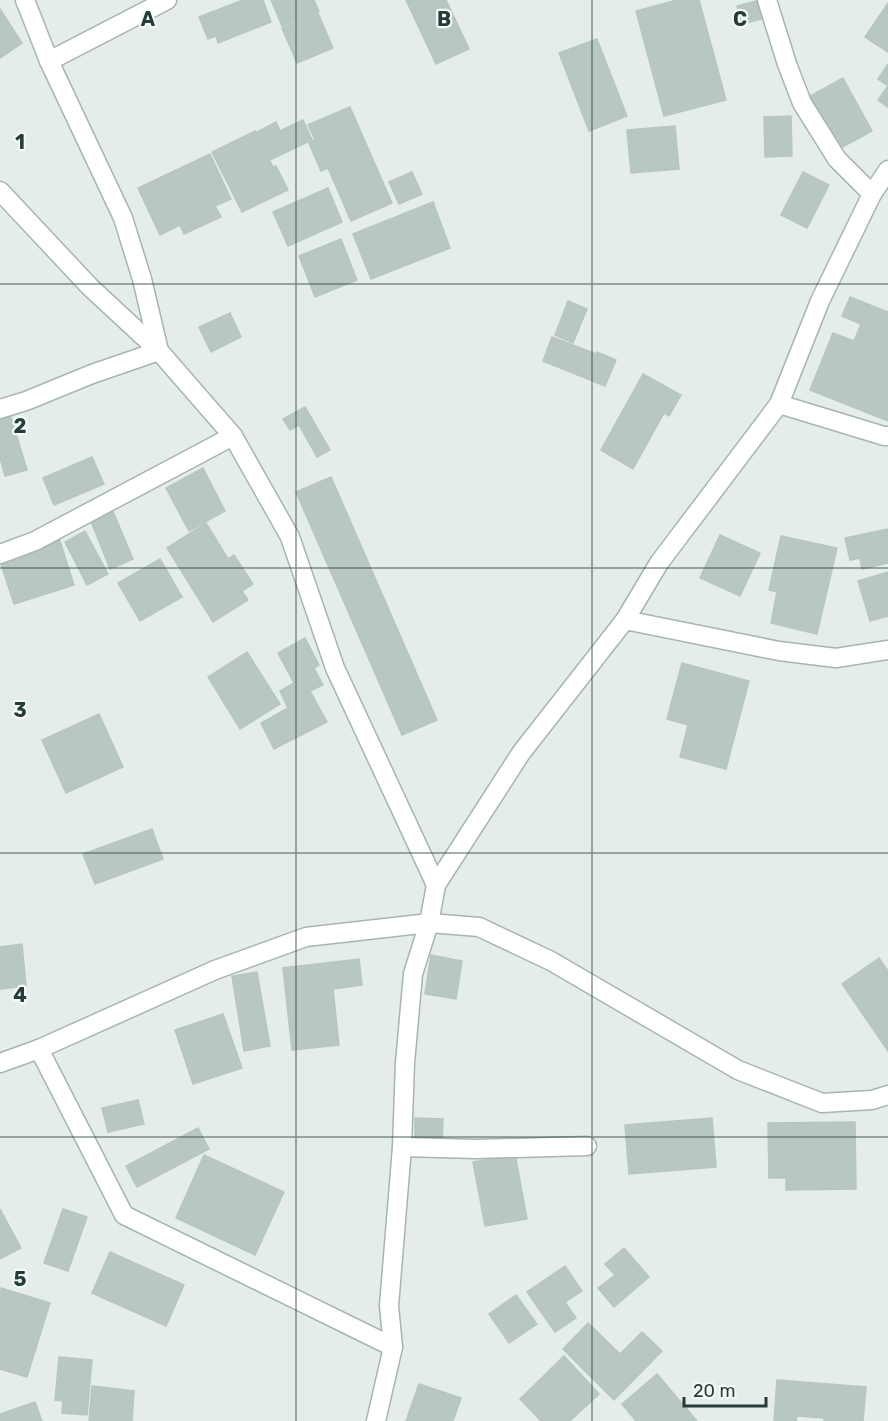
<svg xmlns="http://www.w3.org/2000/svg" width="888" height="1421" viewBox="0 0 888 1421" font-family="Rubik,sans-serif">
<rect width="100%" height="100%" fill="#e4edea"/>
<g fill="#b9c7c3" stroke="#b7c6c2" stroke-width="1.5">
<path d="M 243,0 L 263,0 L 271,22 L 218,43 L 216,36 L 208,39 L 199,17 Z"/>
<path d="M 271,0 L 314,0 L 319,11 L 282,26 Z"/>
<path d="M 406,0 L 446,0 L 469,49 L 436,64 Z"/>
<path d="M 677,0 L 699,0 L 726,100 L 664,116 L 636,11 Z"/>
<path d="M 760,0 L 765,18 L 742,24 L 737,6 Z"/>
<path d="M 888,3 L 888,52 L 865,37 Z"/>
<path d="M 0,9 L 22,43 L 0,58 Z"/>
<path d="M 318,13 L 333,48 L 297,63 L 282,28 Z"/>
<path d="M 597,39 L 627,116 L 589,131 L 559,53 Z"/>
<path d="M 888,64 L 888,107 L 878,100 L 888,86 L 878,79 Z"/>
<path d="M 843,78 L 872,131 L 839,149 L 810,96 Z"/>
<path d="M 350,107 L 392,203 L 351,221 L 328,168 L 321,171 L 309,143 L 315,140 L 308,125 Z"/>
<path d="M 791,116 L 792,156 L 765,157 L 764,117 Z"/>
<path d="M 303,120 L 312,140 L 270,160 L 257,132 L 276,122 L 280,131 Z"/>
<path d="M 675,126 L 679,169 L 631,173 L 627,130 Z"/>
<path d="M 255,131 L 273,167 L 276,166 L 288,190 L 242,212 L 212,152 Z"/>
<path d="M 210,154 L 231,199 L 215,206 L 221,217 L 184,234 L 180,225 L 160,235 L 138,188 Z"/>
<path d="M 412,172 L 422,194 L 399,204 L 389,182 Z"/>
<path d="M 803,172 L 829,185 L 807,228 L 781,215 Z"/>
<path d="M 328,188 L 342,222 L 288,246 L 273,212 Z"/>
<path d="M 433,202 L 450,248 L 371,279 L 353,234 Z"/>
<path d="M 341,239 L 357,280 L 315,297 L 299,256 Z"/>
<path d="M 850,297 L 888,312 L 888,421 L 810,390 L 833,333 L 854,341 L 861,324 L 842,316 Z"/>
<path d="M 568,301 L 587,309 L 573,343 L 555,335 Z"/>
<path d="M 230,313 L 241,337 L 211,352 L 199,327 Z"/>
<path d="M 552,337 L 596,354 L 597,352 L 616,360 L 605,386 L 543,361 Z"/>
<path d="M 643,374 L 681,395 L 669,416 L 664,413 L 633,469 L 601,450 Z"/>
<path d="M 305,407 L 330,450 L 317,457 L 299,425 L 290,430 L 283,419 Z"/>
<path d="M 11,417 L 27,470 L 5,476 L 0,458 L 0,420 Z"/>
<path d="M 92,457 L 104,484 L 54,505 L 43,478 Z"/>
<path d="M 203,468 L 225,511 L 189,531 L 166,488 Z"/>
<path d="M 331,477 L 437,720 L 402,735 L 296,492 Z"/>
<path d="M 112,509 L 133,559 L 110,569 L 90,519 Z"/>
<path d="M 206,523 L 228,559 L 234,555 L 253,584 L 242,591 L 248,600 L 213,622 L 167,548 Z"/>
<path d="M 888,529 L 888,563 L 862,569 L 860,558 L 850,560 L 845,538 Z"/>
<path d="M 85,531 L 108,574 L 87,585 L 65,542 Z"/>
<path d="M 720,535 L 760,553 L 740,596 L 700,578 Z"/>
<path d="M 781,536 L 837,548 L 817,634 L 771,623 L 777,592 L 769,590 Z"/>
<path d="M 59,538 L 74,585 L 14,604 L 0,561 Z"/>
<path d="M 160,559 L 182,597 L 140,621 L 118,583 Z"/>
<path d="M 888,572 L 888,616 L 870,621 L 858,581 Z"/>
<path d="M 305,638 L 319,665 L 314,668 L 323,685 L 310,691 L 327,722 L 274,749 L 261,723 L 288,708 L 280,691 L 294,683 L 278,653 Z"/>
<path d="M 247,652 L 280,704 L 240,729 L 208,677 Z"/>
<path d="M 682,663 L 749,681 L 726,769 L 680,757 L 688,725 L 667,719 Z"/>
<path d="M 99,714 L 123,767 L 66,793 L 42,740 Z"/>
<path d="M 152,829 L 163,859 L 95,884 L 83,854 Z"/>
<path d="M 22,944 L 26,986 L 0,989 L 0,947 Z"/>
<path d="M 431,955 L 462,961 L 456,999 L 425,994 Z"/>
<path d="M 879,958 L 888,971 L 888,1051 L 842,984 Z"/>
<path d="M 359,959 L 362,985 L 333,989 L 339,1045 L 292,1050 L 283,968 Z"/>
<path d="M 257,972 L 270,1046 L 244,1051 L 232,976 Z"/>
<path d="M 223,1014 L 242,1068 L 193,1084 L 175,1030 Z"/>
<path d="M 138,1100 L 144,1124 L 108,1132 L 102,1108 Z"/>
<path d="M 415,1118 L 443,1119 L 442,1142 L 415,1141 Z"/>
<path d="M 712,1118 L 716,1167 L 629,1174 L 625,1125 Z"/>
<path d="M 855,1122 L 856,1189 L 786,1190 L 786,1178 L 769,1178 L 768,1123 Z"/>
<path d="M 198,1128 L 209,1149 L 137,1187 L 126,1166 Z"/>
<path d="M 515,1154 L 527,1219 L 485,1226 L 473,1162 Z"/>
<path d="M 204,1155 L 284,1192 L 255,1255 L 176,1218 Z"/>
<path d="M 0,1209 L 21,1248 L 0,1259 Z"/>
<path d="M 63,1209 L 87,1217 L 68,1271 L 44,1263 Z"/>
<path d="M 624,1248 L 649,1277 L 614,1307 L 598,1288 L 615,1275 L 605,1264 Z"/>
<path d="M 110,1252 L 184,1285 L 166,1326 L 92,1293 Z"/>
<path d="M 565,1266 L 582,1291 L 565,1302 L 576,1318 L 555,1332 L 527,1292 Z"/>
<path d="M 1,1288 L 50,1303 L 27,1377 L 0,1369 Z"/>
<path d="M 516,1295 L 537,1324 L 509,1343 L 489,1314 Z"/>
<path d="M 588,1323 L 620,1354 L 642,1332 L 662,1351 L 614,1400 L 563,1349 Z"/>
<path d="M 564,1356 L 599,1394 L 570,1421 L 541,1421 L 520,1399 Z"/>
<path d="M 59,1357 L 92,1360 L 87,1415 L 62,1413 L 63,1401 L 55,1400 Z"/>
<path d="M 657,1374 L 697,1421 L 636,1421 L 622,1404 Z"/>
<path d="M 777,1380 L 866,1387 L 863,1421 L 824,1421 L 824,1418 L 797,1416 L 796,1421 L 774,1421 Z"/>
<path d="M 419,1384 L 461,1398 L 453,1421 L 406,1421 Z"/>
<path d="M 92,1386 L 134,1391 L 132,1421 L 89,1421 Z"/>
<path d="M 35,1402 L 42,1421 L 0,1421 L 0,1414 Z"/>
</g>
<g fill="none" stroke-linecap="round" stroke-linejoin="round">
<defs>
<g id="minor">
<path d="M 767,0 L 787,64 L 802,103 L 837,159 L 872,194"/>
<path d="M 49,61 L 167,0"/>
<path d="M 0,191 L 90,287 L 159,351 L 233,436 L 290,537 L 335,668 L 436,885"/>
<path d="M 779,404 L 884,436 L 888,436"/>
<path d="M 0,409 L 26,401 L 92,374 L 159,351 L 142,279 L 123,218 L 49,61 L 25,0"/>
<path d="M 0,554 L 35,541 L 233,436"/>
<path d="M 625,620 L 779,651 L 836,658 L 888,650"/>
<path d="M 39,1049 L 124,1215 L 393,1347"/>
<path d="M 0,1063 L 39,1049 L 215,970 L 306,937 L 429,923 L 479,927 L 551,961 L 738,1070 L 822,1103 L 872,1100 L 888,1095"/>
<path d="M 402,1147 L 476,1149 L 587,1146"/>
<path d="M 376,1421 L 393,1347 L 389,1306 L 402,1147 L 405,1063 L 413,974 L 429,923 L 436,885 L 521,753 L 625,620 L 659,563 L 779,404 L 820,301 L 872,194 L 888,170"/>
</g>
</defs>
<use href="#minor" stroke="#a7b5b2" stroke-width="21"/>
<use href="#minor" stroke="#fff" stroke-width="18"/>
</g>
<path fill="none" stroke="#243d3a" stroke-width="1.5" stroke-opacity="0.55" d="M 296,0 L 296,1421M 592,0 L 592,1421M 0,284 L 888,284M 0,568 L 888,568M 0,853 L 888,853M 0,1137 L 888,1137"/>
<g font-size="20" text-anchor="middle" font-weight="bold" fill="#243d3a" stroke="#f4f9f7" stroke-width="4.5" stroke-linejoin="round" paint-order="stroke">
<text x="148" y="26">A</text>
<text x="444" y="26">B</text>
<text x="740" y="26">C</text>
<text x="20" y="149">1</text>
<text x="20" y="433">2</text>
<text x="20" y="717">3</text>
<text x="20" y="1002">4</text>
<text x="20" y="1286">5</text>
</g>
<path d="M684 1397v9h82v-9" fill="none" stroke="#243d3a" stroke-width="3"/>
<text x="693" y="1397" font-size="18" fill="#243d3a" stroke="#f4f9f7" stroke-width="4.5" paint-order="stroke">20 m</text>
</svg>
